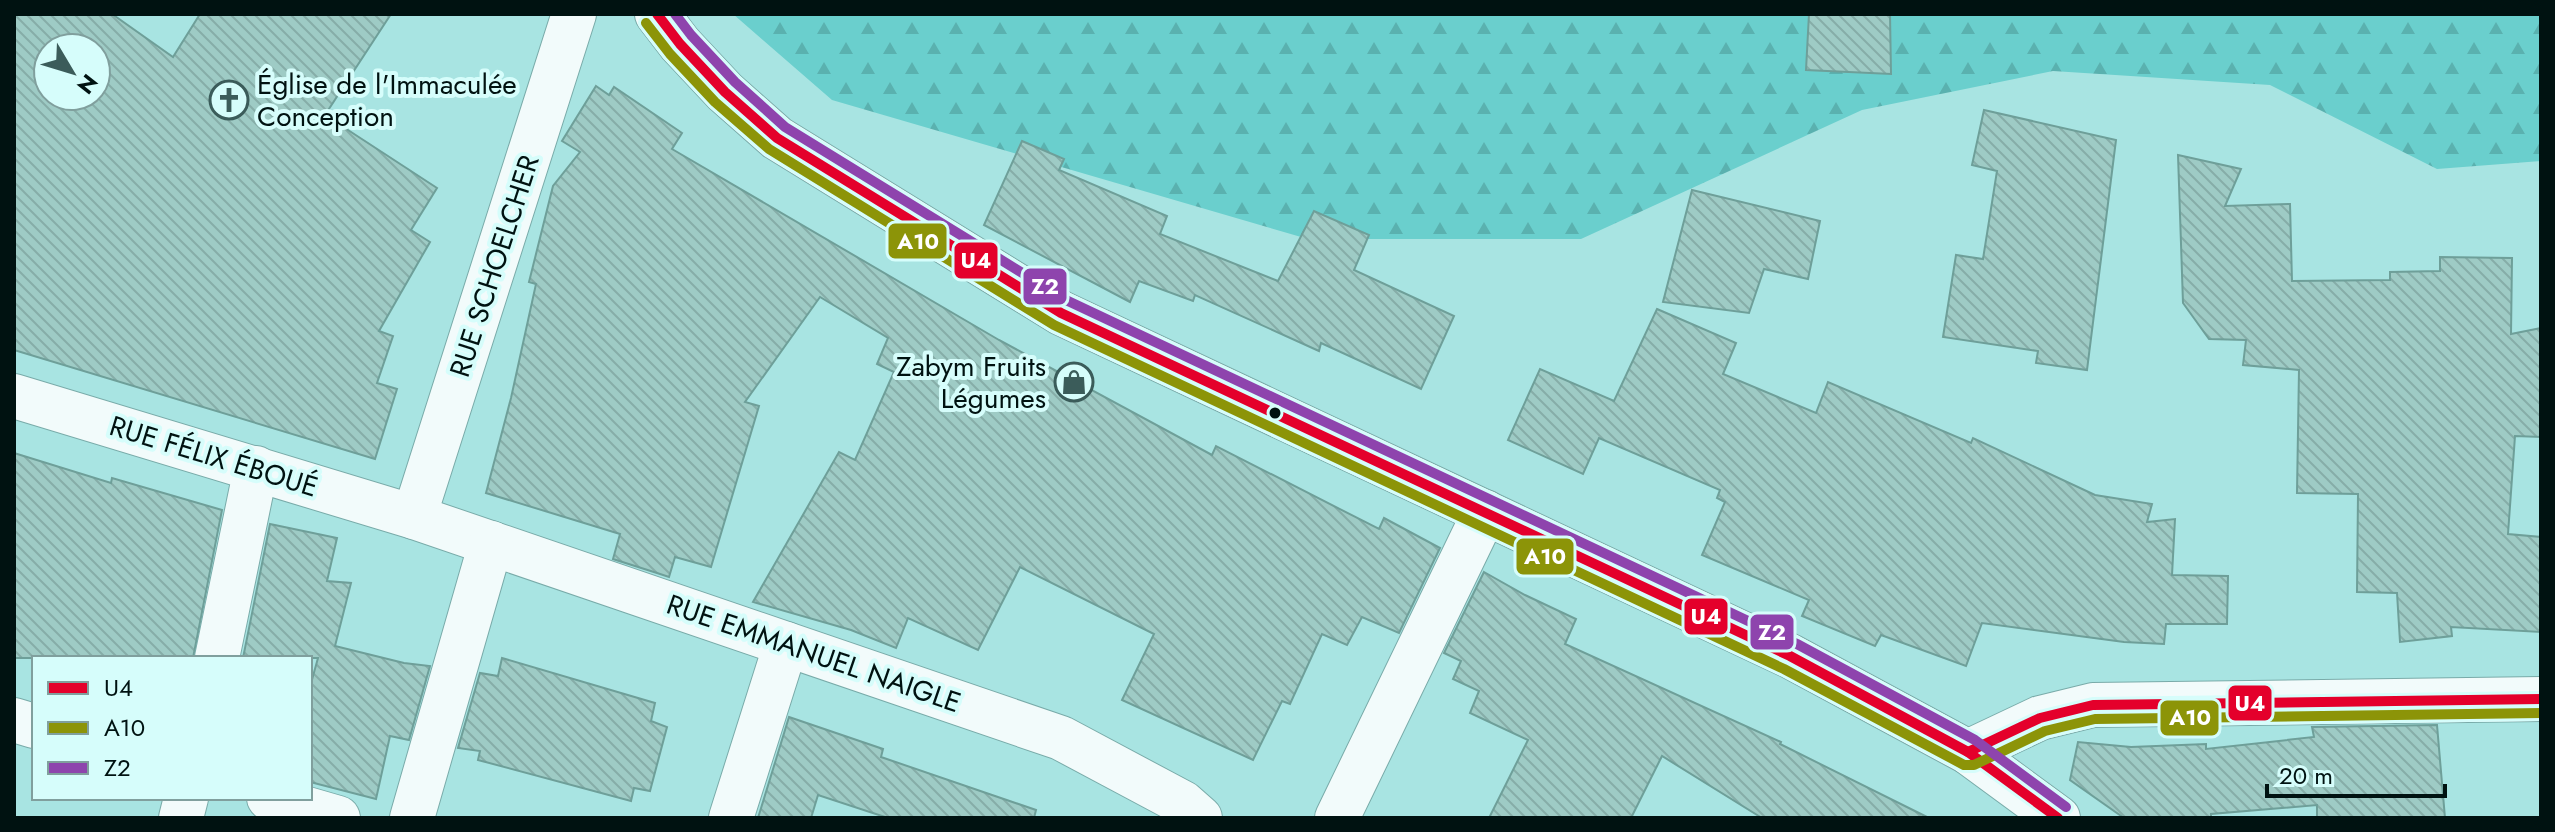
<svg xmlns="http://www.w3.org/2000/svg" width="2555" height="832" viewBox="0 0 2555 832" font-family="Jost,sans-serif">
<defs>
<pattern id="forest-firs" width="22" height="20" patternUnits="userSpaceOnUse" patternTransform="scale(2)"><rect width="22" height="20" fill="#6acfcd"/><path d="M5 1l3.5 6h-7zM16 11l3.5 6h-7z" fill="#5ab1af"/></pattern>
<pattern id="building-back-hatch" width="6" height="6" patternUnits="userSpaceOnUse" patternTransform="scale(2)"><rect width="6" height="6" fill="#9ecbc5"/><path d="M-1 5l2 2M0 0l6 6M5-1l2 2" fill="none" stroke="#86ada8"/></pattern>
</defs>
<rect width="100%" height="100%" fill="#a8e4e2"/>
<path fill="url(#forest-firs)" d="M 733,14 L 2541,14 L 2541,161 L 2437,169 L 2270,85 L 2053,71 L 1862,110 L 1581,239 L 1308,239 L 832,100 Z"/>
<g fill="url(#building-back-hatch)" stroke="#6e9f99" stroke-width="2" fill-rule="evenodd">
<path d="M 14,14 L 112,14 L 173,57 L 200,14 L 391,14 L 325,115 L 437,188 L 411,230 L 430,242 L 379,331 L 393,336 L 377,383 L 397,389 L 375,459 L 14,350 ZM 48,48 L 96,48 L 96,96 L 48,96 Z"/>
<path d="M 1809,14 L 1890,14 L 1891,74 L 1806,70 Z"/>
<path d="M 596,86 L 609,95 L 614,87 L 682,133 L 672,149 L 999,340 L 1212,455 L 1216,446 L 1379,529 L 1384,518 L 1440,548 L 1399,633 L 1362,617 L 1347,645 L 1322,634 L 1290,704 L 1282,701 L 1253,760 L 1122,700 L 1154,634 L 1020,567 L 978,650 L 908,618 L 896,648 L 851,630 L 753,602 L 839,452 L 855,460 L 894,372 L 877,364 L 888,338 L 820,297 L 745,402 L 759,406 L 711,567 L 675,557 L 669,577 L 657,573 L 613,559 L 620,534 L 486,493 L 511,398 L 536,284 L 529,282 L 553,186 L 580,152 L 562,141 Z"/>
<path d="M 1984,110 L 2116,140 L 2087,370 L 2036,363 L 2038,351 L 1943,337 L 1956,255 L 1983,259 L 1997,171 L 1972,165 Z"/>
<path d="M 1022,141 L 1064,159 L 1059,170 L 1167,216 L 1160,234 L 1278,281 L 1314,211 L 1369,235 L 1354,270 L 1454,316 L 1421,389 L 1321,343 L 1319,351 L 1195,295 L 1193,301 L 1139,281 L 1130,302 L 984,225 Z"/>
<path d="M 2178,155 L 2241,169 L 2225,206 L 2290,204 L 2292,281 L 2390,280 L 2390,272 L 2440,271 L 2440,257 L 2512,258 L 2511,334 L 2541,328 L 2541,437 L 2515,436 L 2508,534 L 2541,537 L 2541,632 L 2451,627 L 2452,636 L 2400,642 L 2397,593 L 2357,592 L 2358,494 L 2297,493 L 2299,370 L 2243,365 L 2246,340 L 2209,339 L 2183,303 Z"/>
<path d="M 1692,190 L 1820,221 L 1808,279 L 1764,269 L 1749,313 L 1663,302 Z"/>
<path d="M 1657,309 L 1736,343 L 1723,374 L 1816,413 L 1828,382 L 1971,443 L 1973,438 L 2095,495 L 2152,504 L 2147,522 L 2175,519 L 2172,575 L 2228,576 L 2227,624 L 2166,624 L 2164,644 L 2124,642 L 1982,623 L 1966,666 L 1881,635 L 1875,646 L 1802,616 L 1809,600 L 1702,555 L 1725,502 L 1717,498 L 1720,490 L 1599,438 L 1583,474 L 1508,440 L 1540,369 L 1614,401 Z"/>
<path d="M 14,453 L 111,483 L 112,478 L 222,510 L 193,658 L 14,658 Z"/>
<path d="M 270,524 L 337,538 L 327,581 L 351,583 L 335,646 L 404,663 L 430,666 L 409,740 L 390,736 L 376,799 L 310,782 L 310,687 L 318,658 L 243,658 Z"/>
<path d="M 1484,572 L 1525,595 L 1576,619 L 1565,644 L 1781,742 L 1780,744 L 1929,818 L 1762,818 L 1662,756 L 1631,818 L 1489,818 L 1528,740 L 1470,713 L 1479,691 L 1453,679 L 1461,661 L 1444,653 Z"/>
<path d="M 502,658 L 655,703 L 651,721 L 667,727 L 650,791 L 634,788 L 631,801 L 478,760 L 480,751 L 458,748 L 480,673 L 498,676 Z"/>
<path d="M 789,717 L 883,749 L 881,757 L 1036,810 L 1034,818 L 888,818 L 818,795 L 811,818 L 758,818 Z"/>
<path d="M 2437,725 L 2445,818 L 2317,818 L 2317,805 L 2211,814 L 2211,818 L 2124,818 L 2070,780 L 2078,742 L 2131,747 L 2206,744 L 2206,749 L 2314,737 L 2312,727 Z"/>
</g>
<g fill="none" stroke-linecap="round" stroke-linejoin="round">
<defs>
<g id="minor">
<path d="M 14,396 L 414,517 L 1061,738 L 1183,803 L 1200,818"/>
<path d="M 414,517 L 574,14"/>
<path d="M 217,658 L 256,468"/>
<path d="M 14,720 L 34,726"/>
<path d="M 1968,752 L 2040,718 L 2093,705 L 2541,699"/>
<path d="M 269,798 L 338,818"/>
<path d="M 181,818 L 186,798"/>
<path d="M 412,818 L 491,543"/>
<path d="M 731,818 L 786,644"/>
<path d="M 1337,818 L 1485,512"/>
</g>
<path id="major" d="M 657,14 L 680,44 L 725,92 L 777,138 L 1061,313 L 1790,656 L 1968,752 L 2058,818"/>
</defs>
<use href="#minor" stroke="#79aba9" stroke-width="46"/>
<use href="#major" stroke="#79aba9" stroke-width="46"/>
<use href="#minor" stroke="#f2fbfb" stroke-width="44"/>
<use href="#major" stroke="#f2fbfb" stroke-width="44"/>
<defs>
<g id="bus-1">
<path d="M 657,14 L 680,44 L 725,92 L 777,138 L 1061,313 L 1790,656 L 1968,752 L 2058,818"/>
<path d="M 1968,752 L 2040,718 L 2093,705 L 2541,699"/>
</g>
<path id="bus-2" d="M 646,23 L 670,54 L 715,102 L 769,149 L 1054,325 L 1784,669 L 1964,765 L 1974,765 L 2045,731 L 2095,719 L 2541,713"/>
<path id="bus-3" d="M 675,14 L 691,35 L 735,82 L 785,127 L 1068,301 L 1797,644 L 1975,740 L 2066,807"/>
</defs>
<use href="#bus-1" stroke="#d6fdfb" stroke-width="16"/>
<use href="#bus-2" stroke="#d6fdfb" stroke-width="16"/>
<use href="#bus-3" stroke="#d6fdfb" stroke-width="16"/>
<use href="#bus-1" stroke="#e4002b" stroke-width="10"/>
<use href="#bus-2" stroke="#8c9408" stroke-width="10"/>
<use href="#bus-3" stroke="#8e44ad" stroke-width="10"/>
</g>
<defs>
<symbol id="church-ring" viewBox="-11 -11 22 22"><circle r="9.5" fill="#d6fdfb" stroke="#3b5c5a" stroke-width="1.5"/><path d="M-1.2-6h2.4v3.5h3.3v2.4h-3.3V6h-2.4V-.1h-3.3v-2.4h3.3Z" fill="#3b5c5a"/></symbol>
<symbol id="shop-ring" viewBox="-11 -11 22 22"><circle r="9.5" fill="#d6fdfb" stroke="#3b5c5a" stroke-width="1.5"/><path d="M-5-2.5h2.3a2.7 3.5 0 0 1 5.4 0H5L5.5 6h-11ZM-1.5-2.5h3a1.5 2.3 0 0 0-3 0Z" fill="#3b5c5a"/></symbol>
</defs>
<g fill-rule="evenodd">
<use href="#church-ring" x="207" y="78" width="44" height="44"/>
<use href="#shop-ring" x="1052" y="360" width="44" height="44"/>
</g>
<circle fill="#001211" stroke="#d6fdfb" stroke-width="3" cx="1275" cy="413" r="7"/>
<g text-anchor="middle" stroke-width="8" stroke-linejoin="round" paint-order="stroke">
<g font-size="28" fill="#001211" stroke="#d6fdfb" text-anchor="start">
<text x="257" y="94">Église de l'Immaculée<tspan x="257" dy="32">Conception</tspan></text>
<text x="1046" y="376" text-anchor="end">Zabym Fruits<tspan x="1046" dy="32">Légumes</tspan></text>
</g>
<g font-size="28" fill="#001211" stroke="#d6fdfb">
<text transform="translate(494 266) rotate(-72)" y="10">RUE SCHOELCHER</text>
<text transform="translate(214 456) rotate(17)" y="10">RUE FÉLIX ÉBOUÉ</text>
<text transform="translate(814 653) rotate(19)" y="10">RUE EMMANUEL NAIGLE</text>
</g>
</g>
<g stroke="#d6fdfb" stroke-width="3">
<rect x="887" y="222" width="61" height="38" rx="8" fill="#8c9408"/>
<rect x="953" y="241" width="46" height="39" rx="8" fill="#e4002b"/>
<rect x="1022" y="267" width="46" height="39" rx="8" fill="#8e44ad"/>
<rect x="1515" y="537" width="60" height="39" rx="8" fill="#8c9408"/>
<rect x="1683" y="597" width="46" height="39" rx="8" fill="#e4002b"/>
<rect x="1749" y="613" width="46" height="38" rx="8" fill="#8e44ad"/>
<rect x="2227" y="684" width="46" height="38" rx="8" fill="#e4002b"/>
<rect x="2159" y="699" width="61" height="38" rx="8" fill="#8c9408"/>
</g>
<g font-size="22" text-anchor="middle" font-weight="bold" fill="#fff">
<text x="918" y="249">A10</text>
<text x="976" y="268">U4</text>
<text x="1045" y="294">Z2</text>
<text x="1545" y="564">A10</text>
<text x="1706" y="624">U4</text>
<text x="1772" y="640">Z2</text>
<text x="2250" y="711">U4</text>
<text x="2190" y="725">A10</text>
</g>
<rect width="2555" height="832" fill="none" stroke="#001211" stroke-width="32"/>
<rect x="32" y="656" width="280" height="144" fill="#d6fdfb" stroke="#809f9d" stroke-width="2"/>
<rect x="48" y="682" width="40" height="12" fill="#e4002b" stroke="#809f9d" stroke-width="2"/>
<text x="104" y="696" font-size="24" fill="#001211">U4</text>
<rect x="48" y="722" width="40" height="12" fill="#8c9408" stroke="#809f9d" stroke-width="2"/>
<text x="104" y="736" font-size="24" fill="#001211">A10</text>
<rect x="48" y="762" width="40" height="12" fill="#8e44ad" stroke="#809f9d" stroke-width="2"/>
<text x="104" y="776" font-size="24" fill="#001211">Z2</text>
<g transform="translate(72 72) rotate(128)"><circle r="38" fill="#d6fdfb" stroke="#809f9d" stroke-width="2"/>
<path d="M0-6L14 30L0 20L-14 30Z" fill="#3b5c5a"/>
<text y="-12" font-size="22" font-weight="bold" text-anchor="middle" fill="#001211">N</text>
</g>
<path d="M2267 784v12h178v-12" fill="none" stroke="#001211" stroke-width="4"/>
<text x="2279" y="784" font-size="24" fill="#001211" stroke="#d6fdfb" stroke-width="6" paint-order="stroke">20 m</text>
</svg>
